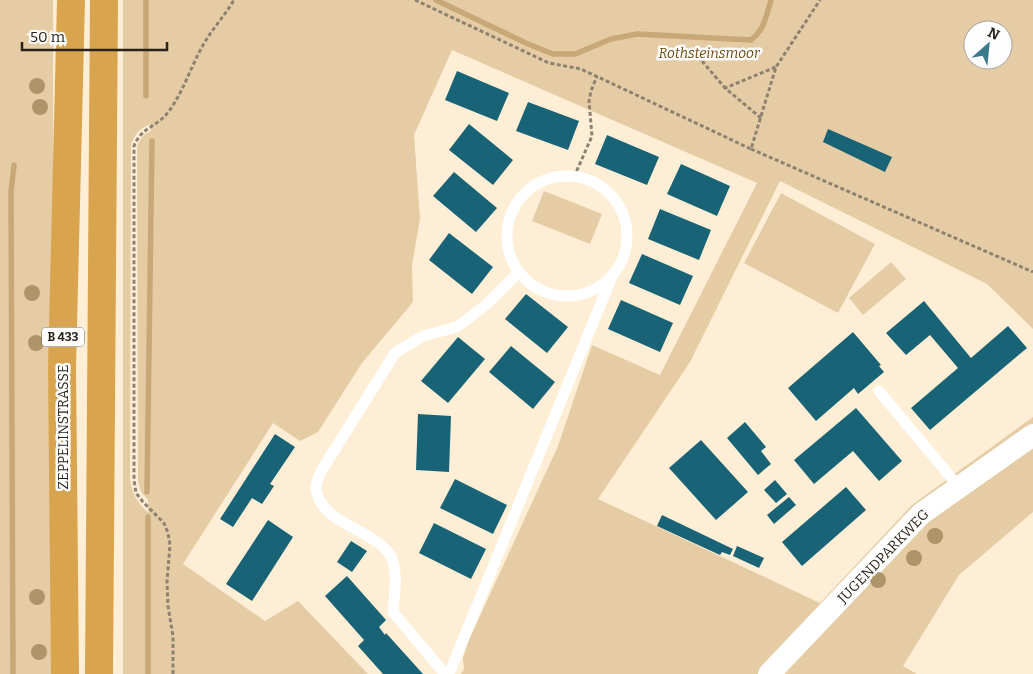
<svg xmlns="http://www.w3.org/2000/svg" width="1033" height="674" viewBox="0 0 1033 674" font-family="Bitter,serif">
<rect width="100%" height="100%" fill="#ffeed6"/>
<g fill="#e5cca5" fill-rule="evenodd">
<path d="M 0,0 L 53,0 L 54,674 L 0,674 Z"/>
<path d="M 123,0 L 1033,0 L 1033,329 L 987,284 L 780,181 L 690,362 L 598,499 L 820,603 L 912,505 L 1033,417 L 1033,512 L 959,575 L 903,666 L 917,674 L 461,674 L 464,669 L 463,658 L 468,642 L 558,446 L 592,345 L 660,375 L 757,183 L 452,50 L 414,135 L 420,219 L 412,265 L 413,302 L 362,363 L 318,432 L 300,441 L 273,423 L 183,564 L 265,621 L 298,601 L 368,674 L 123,674 ZM 973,30 L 1003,30 L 1003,60 L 973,60 ZM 150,124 L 151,131 C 143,134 140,139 137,147 L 138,481 L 141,492 L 148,500 L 148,512 C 136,502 133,494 130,480 L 131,145 C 135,134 139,129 150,124 Z"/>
<path d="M 544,191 L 602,214 L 590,244 L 532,221 Z"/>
<path d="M 781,193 L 875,244 L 838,313 L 744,263 Z"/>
<path d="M 891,262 L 906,279 L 863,315 L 849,298 Z"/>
</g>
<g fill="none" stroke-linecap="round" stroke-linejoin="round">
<g stroke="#c8a877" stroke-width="5.5">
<path d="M 436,0 L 528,44 L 553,54 L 575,54 L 611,39 L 637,34 L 751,40 C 765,29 766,16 771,0"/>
<path d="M 146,96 L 146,0"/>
<path d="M 147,492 L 152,141"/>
<path d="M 13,674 L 11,192 L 14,165"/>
<path d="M 148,674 L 148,517"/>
</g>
</g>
<g fill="#186375">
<path d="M 457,71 L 509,93 L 497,121 L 445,100 Z"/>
<path d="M 528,102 L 579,121 L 568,150 L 516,131 Z"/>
<path d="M 469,124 L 513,160 L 493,185 L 449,150 Z"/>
<path d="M 828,129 L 892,157 L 885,172 L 823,142 Z"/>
<path d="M 607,135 L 659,157 L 647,185 L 595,164 Z"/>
<path d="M 681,164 L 730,186 L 717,216 L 667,194 Z"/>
<path d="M 454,172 L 497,208 L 476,232 L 433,196 Z"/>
<path d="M 660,209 L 711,230 L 699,260 L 648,239 Z"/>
<path d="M 449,233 L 493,267 L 472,294 L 429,260 Z"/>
<path d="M 642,254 L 693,276 L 680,305 L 629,283 Z"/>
<path d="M 526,294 L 568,327 L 547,353 L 505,319 Z"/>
<path d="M 621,300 L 673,323 L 660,352 L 608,329 Z"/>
<path d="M 924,301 L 971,358 L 1008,326 L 1027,348 L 930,430 L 911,408 L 958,368 L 930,335 L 906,355 L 886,333 Z"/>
<path d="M 853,332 L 881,365 L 879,366 L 884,372 L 858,394 L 854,388 L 816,421 L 788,388 Z"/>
<path d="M 458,337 L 485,359 L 448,403 L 421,381 Z"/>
<path d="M 511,346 L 555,382 L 533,409 L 489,372 Z"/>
<path d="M 856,408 L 902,461 L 879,481 L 853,451 L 814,484 L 794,460 Z"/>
<path d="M 418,414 L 451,416 L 449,472 L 416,470 Z"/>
<path d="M 745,422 L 766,447 L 761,451 L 771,464 L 758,475 L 727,438 Z"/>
<path d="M 275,434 L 295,447 L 270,484 L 274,486 L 262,504 L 252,498 L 233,527 L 220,519 Z"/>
<path d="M 701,440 L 748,492 L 716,520 L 669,468 Z"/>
<path d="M 455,479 L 507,505 L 493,534 L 440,508 Z"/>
<path d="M 775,480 L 787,494 L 776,503 L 764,490 Z"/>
<path d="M 846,487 L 866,510 L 802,566 L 782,542 Z"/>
<path d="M 789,497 L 796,505 L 774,524 L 767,515 Z"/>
<path d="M 662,515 L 733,549 L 730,555 L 722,552 L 720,555 L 657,526 Z"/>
<path d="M 268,520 L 293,537 L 252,601 L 226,584 Z"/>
<path d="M 434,523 L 486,549 L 471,579 L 419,553 Z"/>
<path d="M 351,541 L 367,551 L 352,572 L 337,562 Z"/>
<path d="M 737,546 L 764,558 L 759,568 L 733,556 Z"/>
<path d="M 347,576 L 386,620 L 379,627 L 385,635 L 386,633 L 423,674 L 383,674 L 358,646 L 364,640 L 325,596 Z"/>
</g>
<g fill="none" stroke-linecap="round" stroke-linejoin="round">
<g stroke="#8d8272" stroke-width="3" stroke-dasharray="4 2.5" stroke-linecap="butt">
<path d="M 415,0 L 549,63 L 581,69 L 751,149 L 776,67 L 820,0"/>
<path d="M 702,61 L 725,88"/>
<path d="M 761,118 L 725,88 L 776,67"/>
<path d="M 751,149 L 1033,272"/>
<path d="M 574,177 L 592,136 L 589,101 L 591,91 L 597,76"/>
<path d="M 173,674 L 173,636 L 168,606 L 167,581 L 170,545 L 168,533 L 164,523 L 143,502 L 136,493 L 134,480 L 134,146 C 142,126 158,127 169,111 C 183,92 190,69 201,49 C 210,31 224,17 234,0"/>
</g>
<g stroke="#fff" stroke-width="11">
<circle cx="567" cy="236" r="60"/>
<path d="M 879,391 L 959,487"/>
<path d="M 445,674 L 393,612 C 394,596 399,569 390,555 C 373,528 318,524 316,487 C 316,483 319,477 320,473 L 395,353 L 423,336 L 457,327 L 487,304 L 519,272"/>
<path d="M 449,674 L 613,274"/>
</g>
<path stroke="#fff" stroke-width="22" d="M 769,674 L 921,514 L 1033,435"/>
<g stroke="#d8a44d" stroke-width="28">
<path d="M 65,674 L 62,367 L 71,0"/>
<path d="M 99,674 L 104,0"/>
</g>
</g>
<g fill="#ae9569">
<circle cx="37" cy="86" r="8"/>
<circle cx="40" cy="107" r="8"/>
<circle cx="32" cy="293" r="8"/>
<circle cx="36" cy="343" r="8"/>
<circle cx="935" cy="536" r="8"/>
<circle cx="914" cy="558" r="8"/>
<circle cx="878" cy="580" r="8"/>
<circle cx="37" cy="597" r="8"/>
<circle cx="39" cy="652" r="8"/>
</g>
<g text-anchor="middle" stroke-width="5" stroke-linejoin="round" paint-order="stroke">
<rect fill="#fefefe" stroke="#69655e" stroke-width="1" x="42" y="327.5" width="42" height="19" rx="4"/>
<g font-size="12" font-weight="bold" fill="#29231a">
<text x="63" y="341">B 433</text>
</g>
<g font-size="14" font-style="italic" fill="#6c4c10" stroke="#fefefe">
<text x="709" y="58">Rothsteinsmoor</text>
</g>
<g font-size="14" fill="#29231a" stroke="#fefefe">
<text transform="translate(63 427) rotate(-90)" y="5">ZEPPELINSTRASSE</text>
<text transform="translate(883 556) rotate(-46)" y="5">JUGENDPARKWEG</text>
</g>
</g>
<g transform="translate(988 45) rotate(27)"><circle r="24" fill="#fefefe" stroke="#a9a6a3"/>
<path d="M0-4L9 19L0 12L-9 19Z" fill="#397b8d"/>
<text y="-8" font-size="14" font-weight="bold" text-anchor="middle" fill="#29231a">N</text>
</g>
<path d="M22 42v8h145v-8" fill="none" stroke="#29231a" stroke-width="2.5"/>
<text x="30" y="42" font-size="15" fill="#29231a" stroke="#fefefe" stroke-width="4" paint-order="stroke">50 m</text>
</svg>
